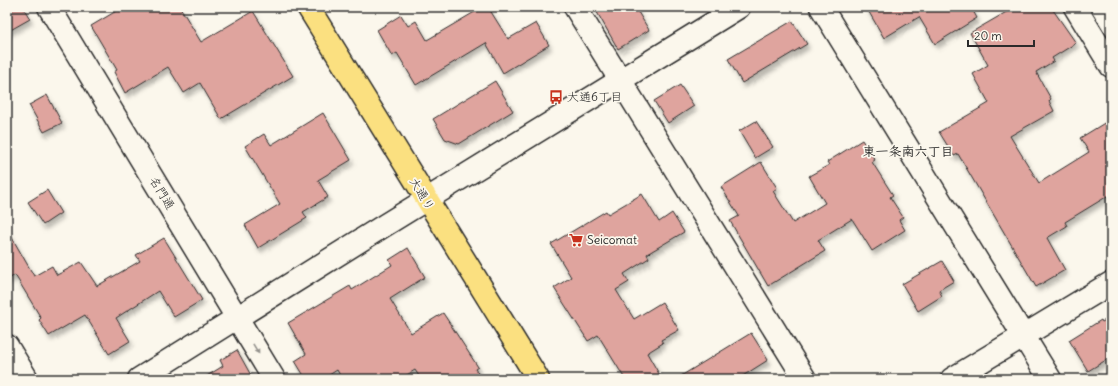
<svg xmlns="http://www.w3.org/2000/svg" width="1118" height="386" viewBox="0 0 1118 386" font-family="Delius,'Klee One',sans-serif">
<defs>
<filter id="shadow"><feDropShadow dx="2.5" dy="4.5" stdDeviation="2" flood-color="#0004"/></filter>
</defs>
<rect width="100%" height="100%" fill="#fbf7ec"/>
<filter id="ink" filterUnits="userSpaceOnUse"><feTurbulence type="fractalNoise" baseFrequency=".025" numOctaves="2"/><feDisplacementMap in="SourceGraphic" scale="8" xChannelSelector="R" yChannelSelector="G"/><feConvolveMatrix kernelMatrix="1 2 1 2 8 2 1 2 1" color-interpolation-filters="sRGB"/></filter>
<g filter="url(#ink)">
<g fill="#dfa49e" stroke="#2b2b2b" filter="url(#shadow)">
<path d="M 7,7 L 23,7 L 30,19 L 7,32 Z"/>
<path d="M 123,7 L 180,7 L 201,42 L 253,11 L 293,76 L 221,119 L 200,83 L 184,93 L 168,67 L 125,93 L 114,72 L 117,70 L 91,26 Z"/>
<path d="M 483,7 L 488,7 L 508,39 L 536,23 L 549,45 L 503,73 L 486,43 L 416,85 L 397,53 L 392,56 L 377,30 L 401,15 L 408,26 L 416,21 L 427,40 Z"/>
<path d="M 594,7 L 635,7 L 649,30 L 618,49 Z"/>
<path d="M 866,7 L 971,7 L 977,18 L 935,44 L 919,17 L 884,38 Z"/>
<path d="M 1015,7 L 1051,7 L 1076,43 L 1052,58 L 1054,61 L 1036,72 L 1051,99 L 1049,101 L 1054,111 L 1010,136 L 1039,183 L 1089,152 L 1080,138 L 1111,119 L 1111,194 L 1065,222 L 1067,226 L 1047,238 L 1065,270 L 1036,287 L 958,154 L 954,156 L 939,132 L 989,103 L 973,74 L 988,65 L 970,33 Z"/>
<path d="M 792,21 L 807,44 L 742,83 L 728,59 Z"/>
<path d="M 495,81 L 513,111 L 459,144 L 445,139 L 433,119 Z"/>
<path d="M 680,85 L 694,106 L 668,123 L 654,101 Z"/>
<path d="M 47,95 L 62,123 L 44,132 L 29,105 Z"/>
<path d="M 323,113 L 351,160 L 318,180 L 328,197 L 303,212 L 307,218 L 258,248 L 245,225 L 280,204 L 245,146 L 264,134 L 271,145 Z"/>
<path d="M 756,121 L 773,147 L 755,158 L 739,131 Z"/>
<path d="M 862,140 L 875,160 L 872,162 L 893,195 L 890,197 L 903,217 L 899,220 L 905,230 L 872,251 L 852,219 L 818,240 L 825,251 L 768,286 L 730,221 L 739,216 L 721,187 L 761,162 L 777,188 L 773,191 L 793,223 L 825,203 L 809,176 L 829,165 L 827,162 Z"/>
<path d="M 47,190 L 61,213 L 43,225 L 28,202 Z"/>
<path d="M 642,194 L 659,222 L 672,213 L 684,232 L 647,254 L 649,258 L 624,274 L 629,282 L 616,290 L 634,319 L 662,302 L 679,330 L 661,340 L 663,343 L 647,353 L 662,379 L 625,379 L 598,335 L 588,341 L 554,288 L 571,277 L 551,244 L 606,211 L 608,214 Z"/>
<path d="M 7,229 L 34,276 L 52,266 L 57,275 L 81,262 L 97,286 L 140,261 L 136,255 L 164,238 L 202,300 L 174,317 L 158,291 L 116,318 L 130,341 L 109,354 L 85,315 L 49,336 L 39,320 L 41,318 L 15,275 L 7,280 Z"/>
<path d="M 408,248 L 425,277 L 390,299 L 411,333 L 443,313 L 478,367 L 475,369 L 482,379 L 421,379 L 415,370 L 400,379 L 342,379 L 337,370 L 323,379 L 306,379 L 295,361 L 306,354 L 288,323 L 350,286 L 352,290 L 392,265 L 389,260 Z"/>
<path d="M 942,261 L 954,281 L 939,290 L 942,296 L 918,311 L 902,284 Z"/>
<path d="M 1111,317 L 1111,357 L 1088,371 L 1069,340 L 1101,320 L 1102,322 Z"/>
<path d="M 751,333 L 768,360 L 738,379 L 676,379 Z"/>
<path d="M 237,350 L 253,379 L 202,379 L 223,366 L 220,360 Z"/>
</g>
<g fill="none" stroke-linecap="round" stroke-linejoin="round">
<defs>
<g id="street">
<path d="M 49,7 L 274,379"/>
<path d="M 575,7 L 805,379"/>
<path d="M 1075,7 L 1111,66"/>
<path d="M 7,346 L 27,379"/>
</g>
<g id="secondary">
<path d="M 821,7 L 1050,379"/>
<path d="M 139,379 L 385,225 L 739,7"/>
<path d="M 952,379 L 1111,283"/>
</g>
<path id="highway" d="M 308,7 L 538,379"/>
</defs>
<use href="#street" stroke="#2b2b2b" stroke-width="25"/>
<use href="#secondary" stroke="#2b2b2b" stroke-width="25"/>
<use href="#highway" stroke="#2b2b2b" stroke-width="25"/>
<use href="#street" stroke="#fbf7ec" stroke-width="22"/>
<use href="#secondary" stroke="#fbf7ec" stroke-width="22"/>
<use href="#highway" stroke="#fbe080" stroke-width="22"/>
</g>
<defs><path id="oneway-solid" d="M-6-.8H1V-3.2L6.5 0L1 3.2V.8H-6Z"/></defs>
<use fill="#93918c" href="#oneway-solid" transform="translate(256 349) rotate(59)"/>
</g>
<defs>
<symbol id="bus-bare" viewBox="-9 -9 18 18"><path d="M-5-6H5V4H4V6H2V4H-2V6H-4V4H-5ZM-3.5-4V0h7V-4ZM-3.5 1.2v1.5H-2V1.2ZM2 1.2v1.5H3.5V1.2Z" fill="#c8321e" stroke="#fbf7ec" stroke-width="2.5" paint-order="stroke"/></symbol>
<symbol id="supermarket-bare" viewBox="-9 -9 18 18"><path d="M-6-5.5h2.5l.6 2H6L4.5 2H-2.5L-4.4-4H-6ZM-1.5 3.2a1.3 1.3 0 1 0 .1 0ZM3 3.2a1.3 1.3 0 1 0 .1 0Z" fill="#c8321e" stroke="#fbf7ec" stroke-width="2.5" paint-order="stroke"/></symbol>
</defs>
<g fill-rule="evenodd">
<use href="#bus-bare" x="546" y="87" width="20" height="20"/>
<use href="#supermarket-bare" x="566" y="230" width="20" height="20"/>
</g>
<g text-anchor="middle" stroke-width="3.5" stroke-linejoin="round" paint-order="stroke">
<g font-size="12" fill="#2b2b2b" stroke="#fbf7ec" text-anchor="start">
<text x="567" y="101">大通6丁目</text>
<text x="587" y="244">Seicomat</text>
</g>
<g font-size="12" fill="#2b2b2b" stroke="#fbf7ec">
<text transform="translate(162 193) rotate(59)" y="4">名門通</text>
<text transform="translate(422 194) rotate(59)" y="4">大通り</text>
</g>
<g font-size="13" font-weight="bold" fill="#2b2b2b" stroke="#fbf7ec">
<text x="908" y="156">東一条南六丁目</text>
</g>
</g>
<rect width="1118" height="386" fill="none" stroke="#fbf7ec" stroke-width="24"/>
<rect x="12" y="12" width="1094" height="362" fill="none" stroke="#2b2b2b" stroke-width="1.5" filter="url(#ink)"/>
<path d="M968 40v6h66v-6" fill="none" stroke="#2b2b2b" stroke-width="2"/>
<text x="974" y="40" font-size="12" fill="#2b2b2b" stroke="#fbf7ec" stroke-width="3" paint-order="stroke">20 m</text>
</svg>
